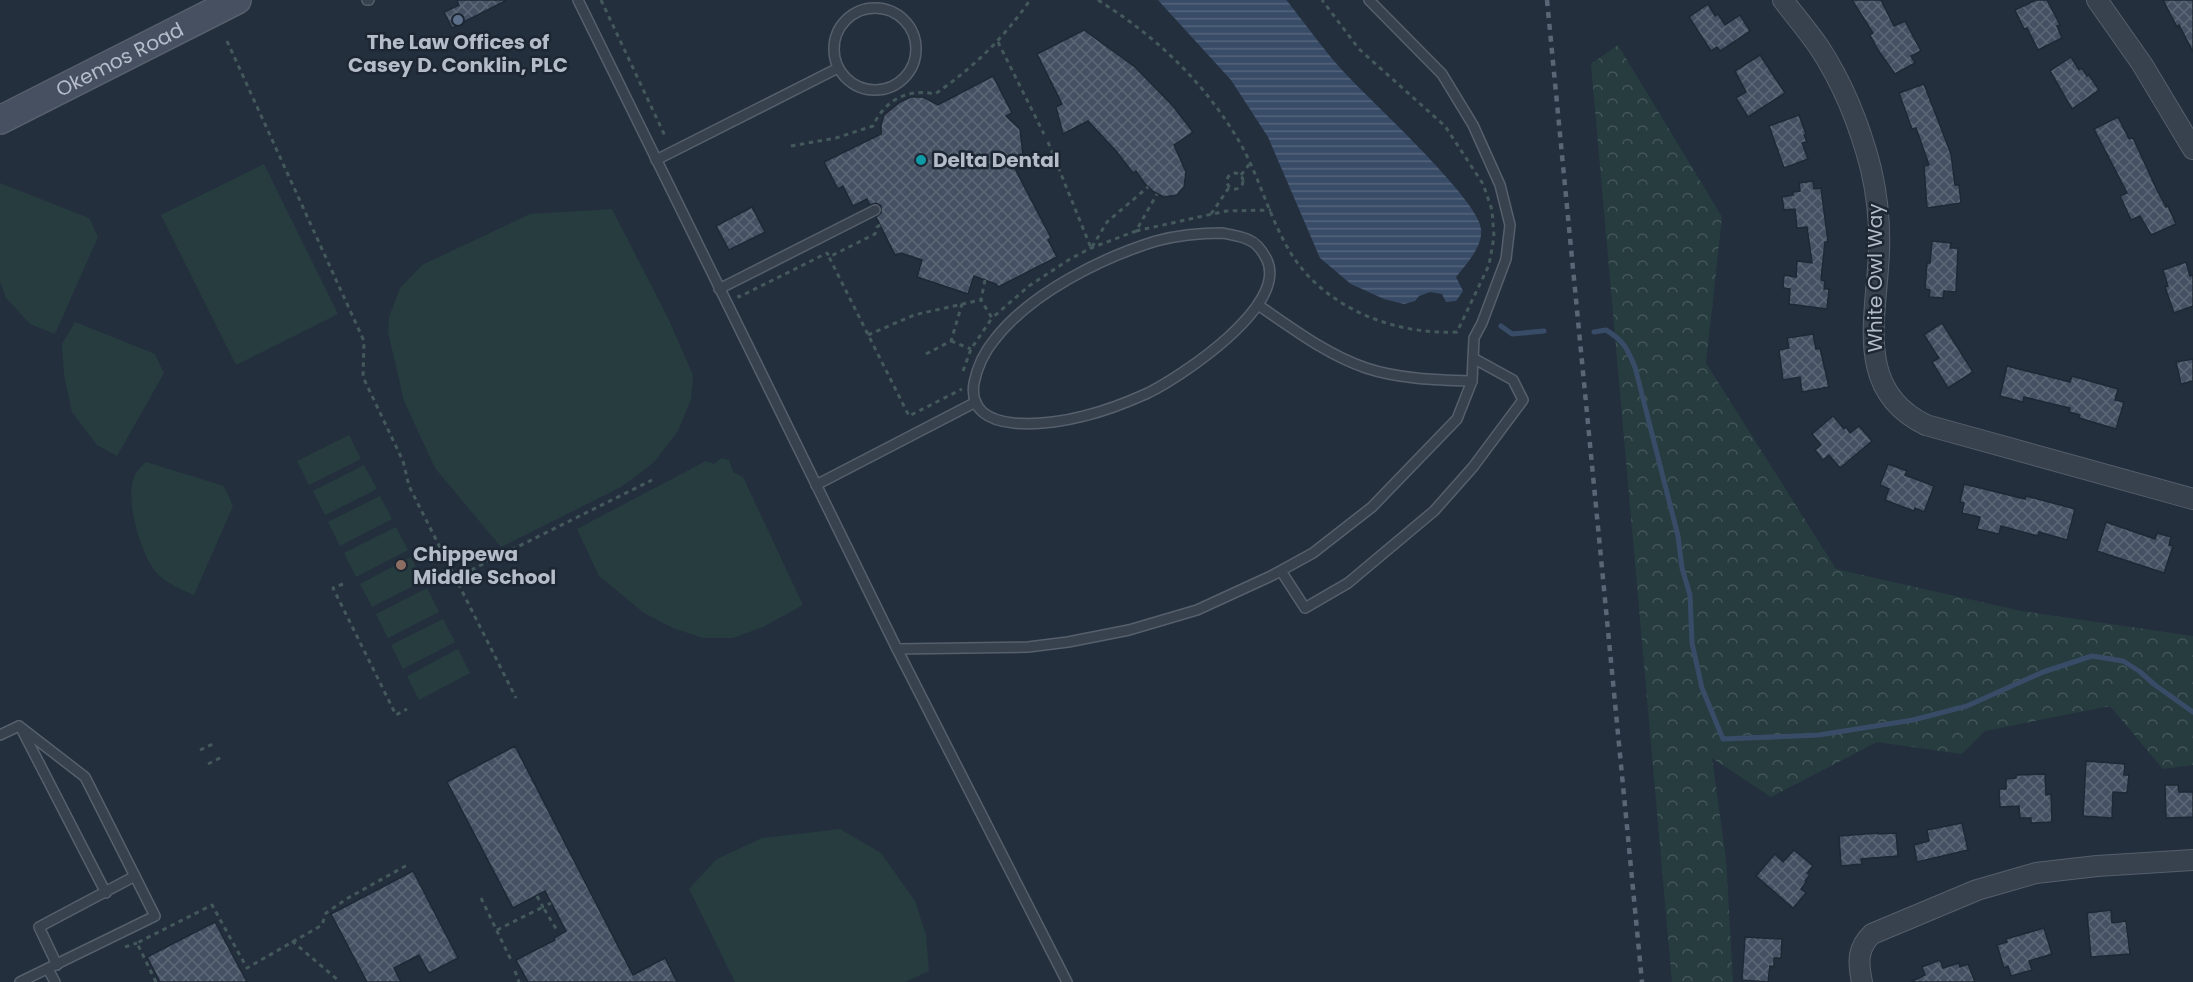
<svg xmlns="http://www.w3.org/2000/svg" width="2193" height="982" viewBox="0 0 2193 982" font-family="Poppins,sans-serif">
<defs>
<pattern id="forest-crowns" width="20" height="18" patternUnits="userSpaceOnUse" patternTransform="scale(1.5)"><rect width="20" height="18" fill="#263c3f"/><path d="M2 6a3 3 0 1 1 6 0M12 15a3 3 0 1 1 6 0" fill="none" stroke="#435659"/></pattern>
<pattern id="water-rules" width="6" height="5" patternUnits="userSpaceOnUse" patternTransform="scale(1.5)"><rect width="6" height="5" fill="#394c67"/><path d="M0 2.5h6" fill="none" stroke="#53647b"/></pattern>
<pattern id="building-cross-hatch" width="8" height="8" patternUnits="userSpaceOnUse" patternTransform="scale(1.5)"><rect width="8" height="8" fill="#455162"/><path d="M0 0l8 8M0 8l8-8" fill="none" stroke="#5d6877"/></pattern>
</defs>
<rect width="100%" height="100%" fill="#242f3e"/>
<path fill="url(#forest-crowns)" d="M 1618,45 L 1722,217 L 1706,363 L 1836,569 L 2021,611 L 2193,636 L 2193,765 L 2163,769 L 2110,706 L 1985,731 L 1962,754 L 1877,742 L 1771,797 L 1712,758 L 1726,859 L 1733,982 L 1672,982 L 1591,64 Z"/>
<g fill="#263c3f">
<path d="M 264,164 L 338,314 L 236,365 L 161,215 Z"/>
<path d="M 0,183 L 89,218 L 98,237 L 55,334 L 30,324 L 6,298 L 0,282 Z"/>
<path d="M 612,209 L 668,318 L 693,375 L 691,399 L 678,431 L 655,461 L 643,471 L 621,487 L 501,547 L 435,468 L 404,401 L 388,332 L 389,317 L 400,288 L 422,265 L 530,214 Z"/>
<path d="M 75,322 L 155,354 L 164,373 L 117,456 L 97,445 L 72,412 L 64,375 L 62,344 Z"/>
<path d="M 349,435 L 361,459 L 309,485 L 297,461 Z"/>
<path d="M 722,458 L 729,460 L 733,472 L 743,477 L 803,605 L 763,627 L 733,638 L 703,638 L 673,628 L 644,613 L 599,576 L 577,529 L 706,461 L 714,464 Z"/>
<path d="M 146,462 L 224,486 L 233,506 L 194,595 C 180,589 165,583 155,571 C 140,552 125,499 134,477 C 136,472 142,466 146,462 Z"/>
<path d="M 364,465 L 377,489 L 325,515 L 313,491 Z"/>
<path d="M 380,496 L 392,519 L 340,546 L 328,522 Z"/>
<path d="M 396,527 L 408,550 L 356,577 L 344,553 Z"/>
<path d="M 411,557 L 423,581 L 372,607 L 360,584 Z"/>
<path d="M 427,588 L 439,612 L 388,638 L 376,614 Z"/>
<path d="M 443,619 L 455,642 L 403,669 L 391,645 Z"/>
<path d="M 458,649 L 470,673 L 419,700 L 407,676 Z"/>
<path d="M 840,829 L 881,853 L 915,901 L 926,935 L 929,971 L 905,982 L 735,982 L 689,889 L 717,859 L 762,838 Z"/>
</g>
<path fill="url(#water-rules)" d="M 1158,0 L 1286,0 L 1288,2 C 1306,25 1323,49 1342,70 C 1367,98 1479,199 1481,229 C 1483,247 1466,264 1456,277 L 1463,291 L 1456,301 L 1446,302 L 1442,294 L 1430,292 L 1419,296 L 1415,301 L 1404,304 L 1384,299 L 1351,284 L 1320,258 L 1268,137 L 1231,80 Z"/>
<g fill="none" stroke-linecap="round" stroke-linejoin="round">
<g stroke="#394c67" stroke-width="5">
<path d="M 1501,326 L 1512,334 L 1544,331"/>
<path d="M 1594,332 L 1606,330 C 1624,341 1627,348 1635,367 L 1678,536 L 1682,568 L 1690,595 L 1692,643 L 1702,688 L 1723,739 L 1819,735 L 1913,720 L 1967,706 L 2043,672 L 2092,656 L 2123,661 L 2139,671 L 2155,685 L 2193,712"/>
</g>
</g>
<g fill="url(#building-cross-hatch)" stroke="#1f2835" stroke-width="1.5">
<path d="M 457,0 L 507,0 L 452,28 L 444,12 L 459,5 Z"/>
<path d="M 1852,0 L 1881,0 L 1894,26 L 1905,21 L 1921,51 L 1911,56 L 1915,63 L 1895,74 L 1878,50 L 1870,35 L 1873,33 Z"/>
<path d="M 2036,0 L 2047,0 L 2060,25 L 2057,26 L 2062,38 L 2038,50 L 2027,28 L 2024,29 L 2015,10 Z"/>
<path d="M 2163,0 L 2193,0 L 2193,52 L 2179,25 L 2177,27 Z"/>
<path d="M 1708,4 L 1715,16 L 1718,14 L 1725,25 L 1740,15 L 1750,31 L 1720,51 L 1717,47 L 1711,51 L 1689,17 Z"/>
<path d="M 1084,30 L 1135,67 L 1173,106 L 1193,132 L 1174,145 L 1186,172 L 1184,187 L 1177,195 L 1164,197 L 1154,192 L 1145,184 L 1136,171 L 1133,173 L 1116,151 L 1088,121 L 1063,134 L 1056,107 L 1062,104 L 1037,54 Z"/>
<path d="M 1760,55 L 1785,93 L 1748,117 L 1736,98 L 1746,92 L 1735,71 Z"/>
<path d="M 2071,57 L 2079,70 L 2082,68 L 2087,76 L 2089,75 L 2099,90 L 2072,109 L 2050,71 Z"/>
<path d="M 993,76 L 1012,113 L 1006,116 L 1020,129 L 1023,155 L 1011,161 L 1051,238 L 1048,240 L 1057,257 L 998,287 L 996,284 L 974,276 L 968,294 L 917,277 L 922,260 L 901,253 L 895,255 L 876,217 L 881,213 L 881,206 L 876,203 L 870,205 L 867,199 L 853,206 L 843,186 L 838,189 L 824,162 L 881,134 L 881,125 L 884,115 L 900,102 L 911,97 L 923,97 L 938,105 Z"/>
<path d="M 1924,84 L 1951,154 L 1955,185 L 1959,185 L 1961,203 L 1927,208 L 1924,166 L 1929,165 L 1916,128 L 1912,129 L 1899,93 Z"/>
<path d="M 1799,115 L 1806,134 L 1804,135 L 1807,142 L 1802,143 L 1808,159 L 1784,168 L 1769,126 Z"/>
<path d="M 2118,117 L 2129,139 L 2133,138 L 2156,188 L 2166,207 L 2168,206 L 2176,224 L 2151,235 L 2140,216 L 2131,220 L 2120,196 L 2127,193 L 2094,129 Z"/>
<path d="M 1813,181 L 1814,189 L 1821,188 L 1828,242 L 1825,242 L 1821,280 L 1825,281 L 1824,289 L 1829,289 L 1827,309 L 1789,304 L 1790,289 L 1783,288 L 1784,275 L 1796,277 L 1797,261 L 1812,263 L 1807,227 L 1797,228 L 1795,209 L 1784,210 L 1782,197 L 1793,195 L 1793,192 L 1800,191 L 1799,183 Z"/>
<path d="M 752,207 L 765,232 L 729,250 L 716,226 Z"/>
<path d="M 1932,241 L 1951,243 L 1950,248 L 1958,248 L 1956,292 L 1944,291 L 1943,298 L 1929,297 L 1930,290 L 1925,289 L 1927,263 L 1930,263 Z"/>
<path d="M 2186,262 L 2190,276 L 2193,275 L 2193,306 L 2174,313 L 2165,287 L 2168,286 L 2163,270 Z"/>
<path d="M 1942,323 L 1973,372 L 1948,388 L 1932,362 L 1939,358 L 1924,335 Z"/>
<path d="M 1813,334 L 1816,349 L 1820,348 L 1829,387 L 1802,392 L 1800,377 L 1783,380 L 1779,350 L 1789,348 L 1787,338 Z"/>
<path d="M 2193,359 L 2193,381 L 2181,384 L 2176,362 Z"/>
<path d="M 2007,366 L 2070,382 L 2072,376 L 2118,389 L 2115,400 L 2124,402 L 2116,429 L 2079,418 L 2080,415 L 2069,412 L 2070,408 L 2024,397 L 2023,402 L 2000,396 Z"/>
<path d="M 1833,416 L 1844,429 L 1846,427 L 1850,433 L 1859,426 L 1872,441 L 1840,468 L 1829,455 L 1823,460 L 1815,450 L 1821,445 L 1812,434 Z"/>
<path d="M 1888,464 L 1907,471 L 1905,475 L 1934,486 L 1924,512 L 1915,508 L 1914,511 L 1885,500 L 1889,489 L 1880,485 Z"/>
<path d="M 1964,484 L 2025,499 L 2026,496 L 2075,509 L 2067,540 L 2039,532 L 2038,536 L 2001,526 L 1999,534 L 1977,529 L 1980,517 L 1962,513 L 1964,503 L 1960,502 Z"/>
<path d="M 2106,522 L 2155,539 L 2157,533 L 2171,537 L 2169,545 L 2173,546 L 2164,573 L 2097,551 Z"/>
<path d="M 515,746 L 633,975 L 665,958 L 677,982 L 528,982 L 516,960 L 555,940 L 554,938 L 566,931 L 545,891 L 513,908 L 447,782 Z"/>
<path d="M 2086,761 L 2125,764 L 2124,775 L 2129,775 L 2127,793 L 2113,792 L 2112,818 L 2083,816 Z"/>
<path d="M 2045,774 L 2046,795 L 2051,794 L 2052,822 L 2031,823 L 2031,818 L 2020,818 L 2019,806 L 2000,807 L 1999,789 L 2006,789 L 2006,779 L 2016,778 L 2016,775 Z"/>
<path d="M 2165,785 L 2178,785 L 2179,792 L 2193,792 L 2193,817 L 2166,818 Z"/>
<path d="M 1962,823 L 1968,850 L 1917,862 L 1914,845 L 1929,841 L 1927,830 Z"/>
<path d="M 1878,833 L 1878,834 L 1896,833 L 1898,856 L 1861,859 L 1862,864 L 1841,866 L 1839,836 Z"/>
<path d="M 1794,850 L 1813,866 L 1807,873 L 1810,875 L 1805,881 L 1806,882 L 1801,889 L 1806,893 L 1793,908 L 1756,876 L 1775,854 L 1783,862 Z"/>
<path d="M 413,871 L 458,958 L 429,973 L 419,955 L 394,968 L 401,982 L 367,982 L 331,914 Z"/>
<path d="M 2111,910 L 2112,923 L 2126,921 L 2130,954 L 2091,957 L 2087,913 Z"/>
<path d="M 215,922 L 247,982 L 160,982 L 147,957 Z"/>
<path d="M 2044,928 L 2052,954 L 2029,961 L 2032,970 L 2011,976 L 2008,966 L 2004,968 L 1997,945 L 2007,942 L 2006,939 Z"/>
<path d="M 1745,937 L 1782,939 L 1781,958 L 1774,958 L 1774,967 L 1770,966 L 1768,982 L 1742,980 Z"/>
<path d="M 1940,960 L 1943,968 L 1959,963 L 1960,967 L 1968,964 L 1975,982 L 1911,982 L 1925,975 L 1922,967 Z"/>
</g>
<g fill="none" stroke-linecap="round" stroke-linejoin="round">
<defs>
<g id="service">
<path d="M 367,0 L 369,0"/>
<path d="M 578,0 L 897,649 L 1067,982"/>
<circle cx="875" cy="49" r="41"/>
<path d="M 656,160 L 838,68"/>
<path d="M 1223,233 C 1231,235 1242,236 1249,240 C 1257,243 1263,252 1267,260 C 1288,306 1182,376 1148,393 C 1128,402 1105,411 1084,416 C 1054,424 965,438 974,383 C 977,368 985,351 995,339 C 1031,293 1101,258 1156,241 C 1178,235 1200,233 1223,233 Z"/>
<path d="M 719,289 L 875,210"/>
<path d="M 1258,305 C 1292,328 1327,355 1366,368 C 1399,379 1437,380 1472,381"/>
<path d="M 816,485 L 976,402"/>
<path d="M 1281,571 L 1305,608 L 1348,583 L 1434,511 L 1473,467 L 1523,400 L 1513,380 L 1473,358"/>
<path d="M 897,649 L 1028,647 L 1068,642 L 1129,630 L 1197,610 L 1271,576 L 1313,553 L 1372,507 L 1457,419 L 1472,381 L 1474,338 L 1482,323 L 1506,259 L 1510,225 L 1500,185 L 1473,125 L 1442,74 L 1369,0"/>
<path d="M 19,726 L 85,777 L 155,916 L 20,982"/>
<path d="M 22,730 L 106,893"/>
<path d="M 0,735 L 19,726"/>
<path d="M 57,965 L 39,927 L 135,876"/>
<path d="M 48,969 L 55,982"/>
</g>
<g id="minor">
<path d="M 1783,0 C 1795,16 1808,31 1819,47 C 1844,85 1860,126 1871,169 C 1877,195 1880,224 1879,251 C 1877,316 1853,390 1926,425 L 2193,499"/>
<path d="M 2097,0 L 2142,64 L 2193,149"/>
<path d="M 1862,982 C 1858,963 1857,948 1872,934 L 1977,890 L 2036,873 L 2097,866 L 2193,860"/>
</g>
<g id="secondary">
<path id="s1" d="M 0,120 L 237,0"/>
</g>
</defs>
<use href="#service" stroke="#565f6c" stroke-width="12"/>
<use href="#minor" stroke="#565f6c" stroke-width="22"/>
<use href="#secondary" stroke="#565f6c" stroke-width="30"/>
<g stroke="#44595c" stroke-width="3" stroke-dasharray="4.5 4.5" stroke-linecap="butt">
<path d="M 601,0 L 666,138"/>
<path d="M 1098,0 C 1155,36 1200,78 1236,136 C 1257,170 1266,208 1285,243 C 1317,305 1390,335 1457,332 L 1489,265 L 1494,237 L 1492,210 L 1483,184 L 1445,126 L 1359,49 L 1322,0"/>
<path d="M 227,41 L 364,341 L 363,377 L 403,461 L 409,486 L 516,698"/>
<path d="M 998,42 L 1044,134"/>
<path d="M 1048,142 L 1091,248"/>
<path d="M 791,146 L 836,138 L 873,126 C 884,101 907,88 935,94 C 973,68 1004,38 1030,0"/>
<circle cx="1235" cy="181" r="8"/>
<path d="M 1241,175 L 1251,162"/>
<path d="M 1211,214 L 1230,186"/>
<path d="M 880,225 L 877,227 L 875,234 L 829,257 L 909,416 L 962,389"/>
<path d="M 1136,231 L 1226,211 L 1271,210"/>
<path d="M 1092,247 L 1107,222 L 1148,187"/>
<path d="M 985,280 L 981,300 L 992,318 L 1029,286 L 1070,259 L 1091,248 L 1136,231 L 1157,194"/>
<path d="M 738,295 L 739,297 L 827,253 L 829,256"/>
<path d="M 868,335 L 914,315 L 980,300"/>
<path d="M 951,341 L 971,349"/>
<path d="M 926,354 L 951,341 L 962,304"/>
<path d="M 963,371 L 971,349 L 992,318"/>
<path d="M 455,578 L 652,480"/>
<path d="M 343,584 L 333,588 L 396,715 L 407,709"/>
<path d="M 200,750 L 215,743"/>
<path d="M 208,764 L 222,757"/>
<path d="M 537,896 L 543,907 L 551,903"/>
<path d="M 481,898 L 512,962"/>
<path d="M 497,930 L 543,907 L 558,932"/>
<path d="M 292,941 L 338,980"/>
<path d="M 125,947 L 137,943"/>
<path d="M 515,971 L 519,982"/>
<path d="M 156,982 L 137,943 L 212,905 L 247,968 L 322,925 L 326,913 L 348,898 L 409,864"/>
</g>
<use href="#service" stroke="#38414e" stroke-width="9"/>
<use href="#minor" stroke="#38414e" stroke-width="20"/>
<use href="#secondary" stroke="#465061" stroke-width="27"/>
<path stroke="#5a6575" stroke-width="4.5" stroke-dasharray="6 6" stroke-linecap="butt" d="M 1547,0 L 1642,982"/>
</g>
<circle fill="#5c6f8a" stroke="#1d2633" stroke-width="2" cx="458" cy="20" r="6"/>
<circle fill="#0f9aa8" stroke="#1d2633" stroke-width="2" cx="921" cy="160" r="6"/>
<circle fill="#8d6e63" stroke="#1d2633" stroke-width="2" cx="401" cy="565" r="6"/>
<g text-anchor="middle" stroke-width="5" stroke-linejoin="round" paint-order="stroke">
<g font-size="20" font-weight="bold" fill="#b4bcc9" stroke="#1d2633" text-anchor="start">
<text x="458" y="49" text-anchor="middle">The Law Offices of<tspan x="458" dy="23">Casey D. Conklin, PLC</tspan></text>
<text x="933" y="167">Delta Dental</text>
<text x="413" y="561">Chippewa<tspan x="413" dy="23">Middle School</tspan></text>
</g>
<g font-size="20" fill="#b4bcc9" stroke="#1d2633">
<text dy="7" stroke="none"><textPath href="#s1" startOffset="134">Okemos Road</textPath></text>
<text transform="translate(1875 278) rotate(-90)" y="7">White Owl Way</text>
</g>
</g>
</svg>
